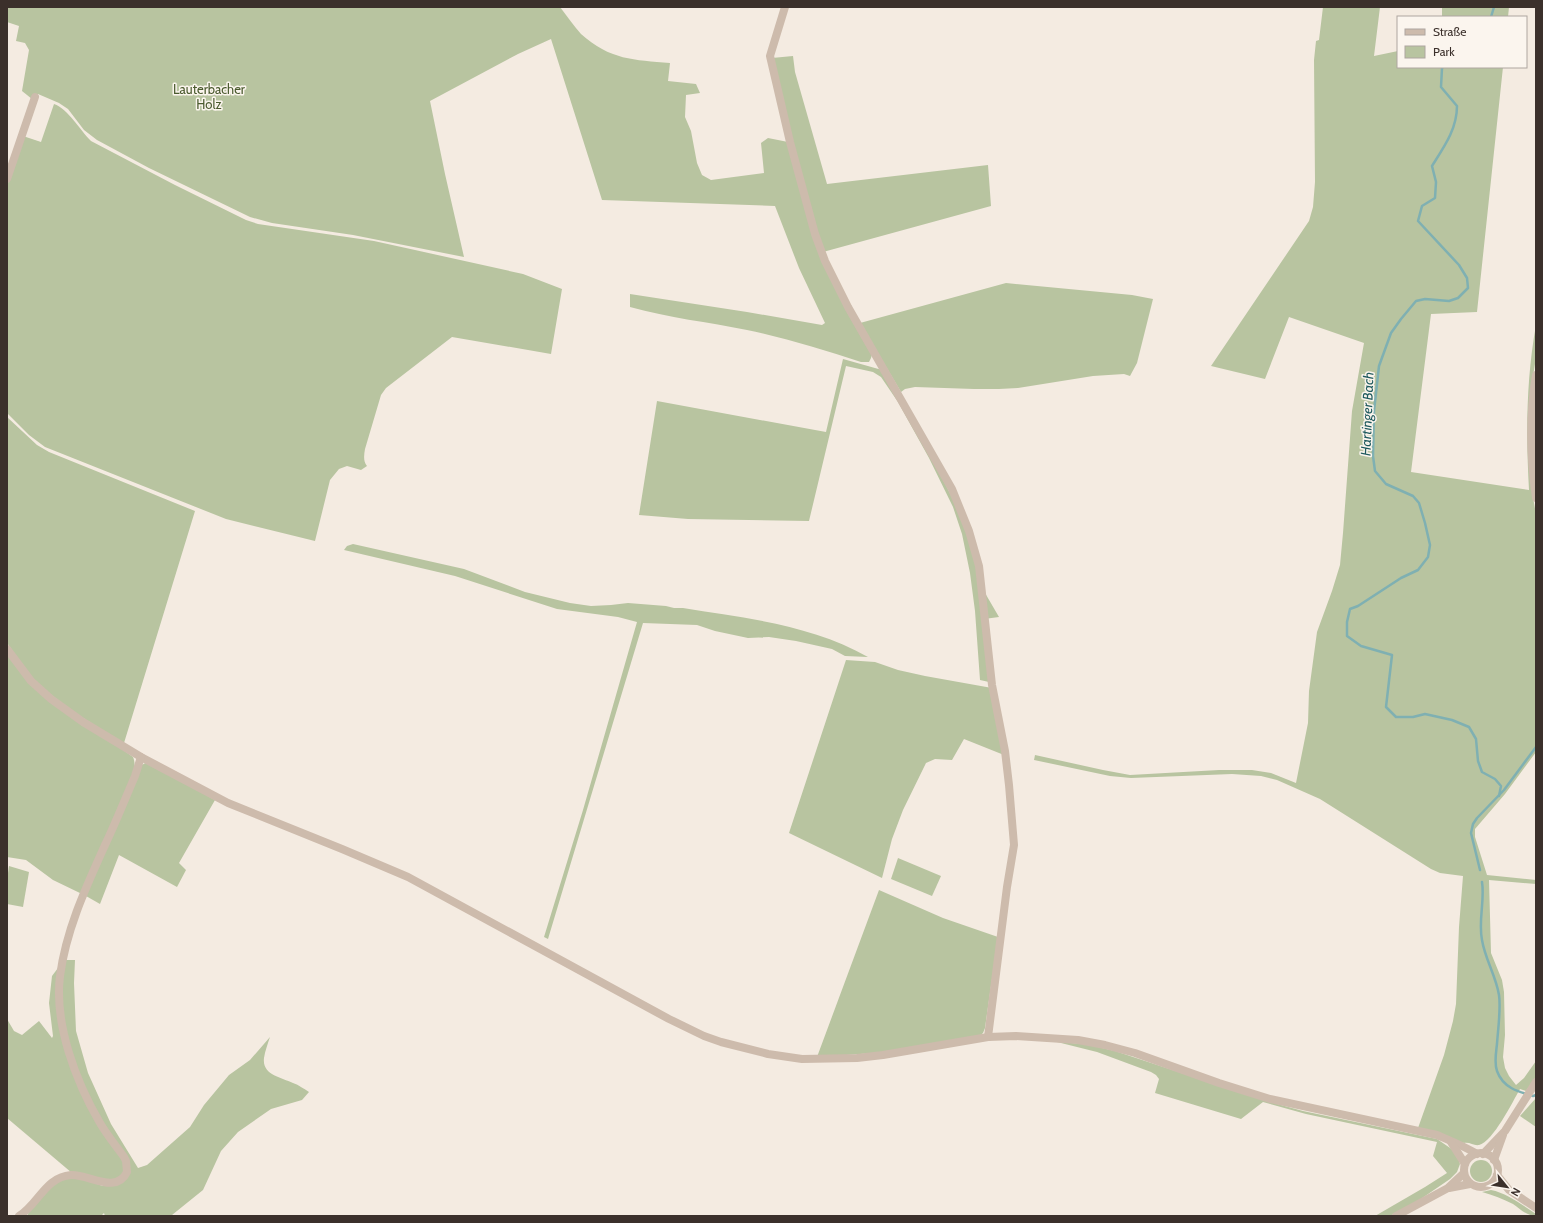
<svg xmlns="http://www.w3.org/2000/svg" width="1543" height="1223" viewBox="0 0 1543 1223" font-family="Cabin,sans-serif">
<rect width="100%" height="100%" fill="#f4ebe1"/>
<g fill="#b8c4a0">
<path d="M 7,7 L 560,7 C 567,16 574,26 581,34 C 610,60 634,60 670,63 L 668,81 L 696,84 L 700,93 L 686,95 L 685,117 L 691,131 L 697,163 L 702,175 L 711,180 L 764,173 L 761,143 L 768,138 L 788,142 L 813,235 L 872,354 L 871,358 L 869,362 L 861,362 C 823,350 785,338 747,330 C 708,322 669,318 630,307 L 630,294 L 747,312 L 822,325 L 825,323 L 799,268 L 775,206 L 602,200 L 551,39 L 518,54 L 430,101 L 445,174 L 464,257 L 353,235 L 272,223 L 250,217 L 149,168 L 97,140 L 84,130 L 68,109 L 59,103 L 38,94 L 32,99 L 22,91 L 29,50 L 25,43 L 16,41 L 19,26 L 7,22 Z"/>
<path d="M 1323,7 L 1380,7 L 1374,56 L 1398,51 L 1398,67 L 1503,67 L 1477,312 L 1431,314 L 1411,472 L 1529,490 C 1526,435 1526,380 1536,325 L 1536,358 L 1531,388 L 1532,492 L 1536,514 L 1536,752 L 1505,794 L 1475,829 L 1475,837 L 1487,875 L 1536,880 L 1536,884 L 1489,880 L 1491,953 L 1502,980 L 1504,992 L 1505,1035 L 1503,1057 L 1505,1068 L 1509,1076 L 1516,1085 L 1524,1078 L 1536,1061 L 1536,1077 L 1526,1091 L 1520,1089 C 1513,1101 1493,1142 1479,1145 C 1474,1146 1470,1142 1464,1143 L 1418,1128 L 1444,1055 L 1453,1021 L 1456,1004 L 1459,927 L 1463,876 L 1440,873 L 1431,869 L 1320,799 L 1277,780 L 1261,776 L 1232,774 L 1131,778 L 1110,776 L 1034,760 L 1035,755 L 1103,770 L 1130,775 L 1219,770 L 1252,770 L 1271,773 L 1296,783 L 1308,723 L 1309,691 L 1317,632 L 1332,591 L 1340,565 L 1343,533 L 1352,411 L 1364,343 L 1289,317 L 1265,379 L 1211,366 L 1309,221 L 1313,207 L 1315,182 L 1314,60 L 1316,41 L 1319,40 Z"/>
<path d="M 1442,7 L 1509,7 L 1508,17 L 1442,17 Z"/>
<path d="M 793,56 L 795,72 L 827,184 L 988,165 L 991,206 L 823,252 L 805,194 L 772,58 Z"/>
<path d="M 54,104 C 68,109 80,130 91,141 L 175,185 L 246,220 L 258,224 L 374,241 L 415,250 L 523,274 L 562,289 L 551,354 L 452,337 L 386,388 L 381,395 L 365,449 C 364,455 363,461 367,466 L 361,470 L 347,466 L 339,469 L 330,480 L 315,541 L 226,519 L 45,447 L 29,435 L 7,413 L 7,186 L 23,136 L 41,142 Z"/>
<path d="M 1006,283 L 1132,295 L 1153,299 L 1137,363 L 1130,376 L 1124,374 L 1093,376 L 1018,388 L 999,389 L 974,389 L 915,387 L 905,389 L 901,392 L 860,323 Z"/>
<path d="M 843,359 L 882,370 L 935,463 L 965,524 L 985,593 L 999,617 L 984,619 L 989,682 L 980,680 L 975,611 L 970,573 L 962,534 L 953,507 L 929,458 L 898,402 L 881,377 L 873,372 L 846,366 L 809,521 L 688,519 L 639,515 L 657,401 L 826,432 Z"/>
<path d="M 7,417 L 37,445 L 49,452 L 195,511 L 124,743 C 89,722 56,703 28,673 C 20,664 14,652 7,643 Z"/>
<path d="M 353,544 L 464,569 L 525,592 L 570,603 L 591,606 L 611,605 L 628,603 L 666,606 L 674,608 L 683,608 C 745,618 812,625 868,657 L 845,656 L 832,649 L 796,641 L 769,637 L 748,638 L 715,631 L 697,625 L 643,623 L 548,939 L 544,937 L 583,810 L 637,622 L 618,617 L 557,609 L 455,576 L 344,550 L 347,546 Z"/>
<path d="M 7,654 L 27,681 L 133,757 C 136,764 134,770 132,778 L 82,894 L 53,880 L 26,860 L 7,857 Z"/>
<path d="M 846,660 L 875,662 L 898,670 L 925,676 L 992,688 L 1004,755 L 964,739 L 952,760 L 935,759 L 926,763 L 903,810 L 892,839 L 882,878 L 789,833 Z"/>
<path d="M 147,762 L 215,800 L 179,863 L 186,870 L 177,887 L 119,855 L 100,904 L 86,896 L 142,765 Z"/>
<path d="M 898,858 L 941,876 L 932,896 L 891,879 Z"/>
<path d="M 9,866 L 29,872 L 23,907 L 7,904 L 7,880 Z"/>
<path d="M 879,890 L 943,918 L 998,937 L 985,1028 L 983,1033 L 978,1037 L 875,1053 L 817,1057 Z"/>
<path d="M 64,960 L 75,960 L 74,983 L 76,1031 L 88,1073 L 111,1124 L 138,1168 L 147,1165 L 190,1127 L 204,1105 L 229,1075 L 250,1060 L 270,1037 C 268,1043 265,1051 264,1058 C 262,1075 281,1077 293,1083 C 299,1085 304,1089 309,1092 L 302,1100 L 271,1109 L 238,1132 L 221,1151 L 203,1190 L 172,1215 L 105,1216 L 104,1213 L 101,1216 L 27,1216 C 37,1196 58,1173 82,1178 C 89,1180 96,1184 103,1186 L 106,1182 L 72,1173 L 7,1118 L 7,1019 L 14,1031 L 22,1035 L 39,1021 L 52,1038 L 53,1036 L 49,1003 L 52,976 Z"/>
<path d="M 1057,1042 L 1085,1044 L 1115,1051 L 1263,1100 L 1303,1111 L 1437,1139 L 1456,1152 L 1460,1164 L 1457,1172 L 1450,1179 L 1415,1203 L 1390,1216 L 1375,1216 L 1425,1187 L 1447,1173 L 1433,1156 L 1437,1142 L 1306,1114 L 1263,1102 L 1241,1119 L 1155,1093 L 1159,1079 L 1156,1075 L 1151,1072 L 1097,1052 Z"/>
<path d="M 1536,1098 L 1536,1127 L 1520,1116 Z"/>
<circle cx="1481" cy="1171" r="11"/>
<path d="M 1491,1190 C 1507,1193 1522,1205 1536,1214 L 1536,1216 C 1527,1216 1520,1209 1513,1204 C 1503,1199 1493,1195 1482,1192 Z"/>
</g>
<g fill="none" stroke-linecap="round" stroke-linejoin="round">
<g stroke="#7fb0b2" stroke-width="2.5">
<path d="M 1491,17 L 1494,7"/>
<path d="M 1443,67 L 1442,68 L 1441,87 L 1457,106 C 1457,129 1444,147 1432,166 L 1436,182 L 1435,198 L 1422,206 L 1418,221 L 1459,265 L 1467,278 L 1468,288 L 1458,298 L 1449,301 L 1425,299 L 1416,301 L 1401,319 L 1391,333 L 1379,366 L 1374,411 L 1373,456 L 1375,471 L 1386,484 L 1413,496 L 1419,503 L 1425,523 L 1430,545 L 1428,557 L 1418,570 L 1401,578 L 1358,606 L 1350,609 L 1347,622 L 1347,636 L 1361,646 L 1392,655 L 1386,707 L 1396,717 L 1413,717 L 1425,714 L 1452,720 L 1469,727 L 1476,739 L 1478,761 L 1482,772 L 1495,779 L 1501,786 L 1499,796"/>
<path d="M 1480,870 L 1471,833 L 1473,824 L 1477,818 L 1504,790 L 1536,747"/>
<path d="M 1482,882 C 1485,901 1478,921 1482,940 C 1485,959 1496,976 1499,995 C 1501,1009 1498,1029 1497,1044 C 1496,1053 1494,1063 1497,1071 C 1503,1088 1519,1092 1533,1096 L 1536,1095"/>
</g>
<g stroke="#cdbbac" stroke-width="8">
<path d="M 785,7 L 770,56 L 790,142 L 815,234 L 825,261 L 848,307 L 952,489 L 969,531 L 979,566 L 992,685 L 1005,751 L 1009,785 L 1014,845 L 1007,887 L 988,1037"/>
<path d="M 7,179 L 35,97"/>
<path d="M 1536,375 C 1529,416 1530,457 1536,498"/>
<path d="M 7,649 L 31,681 L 51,699 L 83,722 L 141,757 L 228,803 L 342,849 L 408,877 L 669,1019 L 704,1036 L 721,1042 L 768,1054 L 802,1059 L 857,1058 L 883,1055 L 988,1037 L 1016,1036 L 1078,1040 L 1105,1045 L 1135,1053 L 1219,1083 L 1270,1099 L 1437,1135 C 1451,1141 1464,1146 1477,1154"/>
<path d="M 1451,1142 L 1465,1164"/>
<circle cx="1481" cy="1170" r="17"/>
<path d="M 1483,1154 L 1505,1131 L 1536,1082"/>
<path d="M 1494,1160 L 1503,1135"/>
<path d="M 1497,1175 L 1509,1190 L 1536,1208"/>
<path d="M 1449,1188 L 1470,1184"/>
<path d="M 19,1216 C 38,1205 45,1177 71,1175 C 89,1174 116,1195 127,1172 L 126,1161 L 124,1157 C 116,1146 107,1135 100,1123 C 76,1082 54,1024 60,976 C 66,930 86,887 105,845 C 116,822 125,799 135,776 L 141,757"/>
<path d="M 1396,1216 L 1448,1188 L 1464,1173"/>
</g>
</g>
<g text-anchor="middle" stroke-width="3" stroke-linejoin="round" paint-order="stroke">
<g font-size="13" fill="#4a5a2e" stroke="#fbf5ee">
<text x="209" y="94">Lauterbacher<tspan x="209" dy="15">Holz</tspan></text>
</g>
<g font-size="14" font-style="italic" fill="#1f5a5e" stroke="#fbf5ee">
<text transform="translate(1367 414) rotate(-88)" y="5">Hartinger Bach</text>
</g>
</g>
<rect width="1543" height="1223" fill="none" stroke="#3b302b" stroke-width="16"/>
<rect x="1397" y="16" width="130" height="52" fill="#fbf5ee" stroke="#aea6a0"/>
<rect x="1405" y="29" width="20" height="6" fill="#cdbbac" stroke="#aea6a0"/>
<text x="1433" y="36" font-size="12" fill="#3b302b">Straße</text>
<rect x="1405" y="46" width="20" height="12" fill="#b8c4a0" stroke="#aea6a0"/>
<text x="1433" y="56" font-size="12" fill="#3b302b">Park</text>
<g transform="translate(1507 1187) rotate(120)" stroke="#fbf5ee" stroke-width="3" paint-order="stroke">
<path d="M0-3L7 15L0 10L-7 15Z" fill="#3b302b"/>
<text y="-6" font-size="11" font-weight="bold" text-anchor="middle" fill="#3b302b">N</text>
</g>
</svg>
